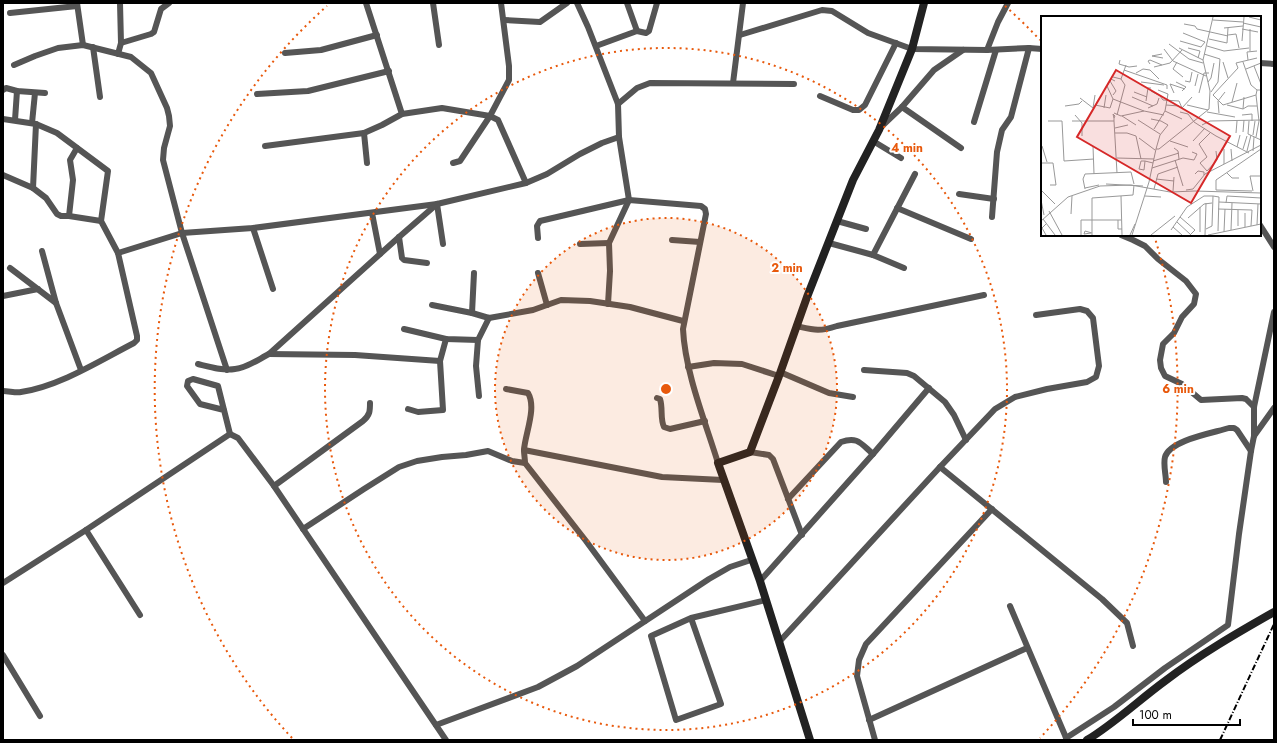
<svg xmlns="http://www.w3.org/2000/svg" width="1277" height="743" viewBox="0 0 1277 743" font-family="Jost,sans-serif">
<rect width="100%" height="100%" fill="#fff"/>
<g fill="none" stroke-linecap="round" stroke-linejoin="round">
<g stroke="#555" stroke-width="6">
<path d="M 77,3 L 83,45"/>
<path d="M 366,3 L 402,114"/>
<path d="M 433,3 L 439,45"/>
<path d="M 577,3 L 588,27 L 618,104 L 619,137 L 629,200 L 609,243 L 610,271 L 608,304"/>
<path d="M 627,3 L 637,31"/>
<path d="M 10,13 L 77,6"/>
<path d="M 504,20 L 540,22 L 567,3"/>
<path d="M 740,35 L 822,10 L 832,11 L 868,33 L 912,49 L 987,50 L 1029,48 L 1042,49"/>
<path d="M 121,43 L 151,34 L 154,32 L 161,9 L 169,3"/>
<path d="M 596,46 L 637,31 L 646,33 L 649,31 L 657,3"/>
<path d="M 93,47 L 100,97"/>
<path d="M 987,50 L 998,22 L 1008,3"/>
<path d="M 285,53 L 321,50 L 377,35"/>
<path d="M 118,54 L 121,43 L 120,3"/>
<path d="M 1260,63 L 1274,64"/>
<path d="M 14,65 L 35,56 L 58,48 L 83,45 L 131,57 L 151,73 L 167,108 L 169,116 L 170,126 L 164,148 L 163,160 L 182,233 L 227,370"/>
<path d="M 733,83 L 743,3"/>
<path d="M 3,90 L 6,88 L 17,91 L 45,93"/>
<path d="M 257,94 L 308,91 L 389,71"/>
<path d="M 820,96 L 853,110 L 859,110 L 865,105 L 896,43"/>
<path d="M 618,104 L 637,88 L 650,83 L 794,84"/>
<path d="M 902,107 L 961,148"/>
<path d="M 3,119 L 36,124 L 57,133 L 108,171 L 101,221 L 118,253 L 182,233 L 253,228 L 437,204 L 526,183 L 547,174 L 580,154 L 602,143 L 619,137"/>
<path d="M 15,120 L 17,91"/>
<path d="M 974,122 L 996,50"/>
<path d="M 32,123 L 35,93"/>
<path d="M 881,127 L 902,107 L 934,70 L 963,50"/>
<path d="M 364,133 L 367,163"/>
<path d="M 873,141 L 901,158"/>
<path d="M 265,146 L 364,133 L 382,125 L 402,114 L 442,108 L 490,116 L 498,120 L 526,183"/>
<path d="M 453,163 L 460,161 L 490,116 L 509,80 L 509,66 L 501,3"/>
<path d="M 3,175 L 33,188 L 46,198 L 57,214 L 61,216 L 69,216 L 101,221"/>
<path d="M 33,188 L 36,124"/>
<path d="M 959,194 L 994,199"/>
<path d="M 437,204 L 443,244"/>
<path d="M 897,208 L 971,239"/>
<path d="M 372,213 L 380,254"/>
<path d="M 69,216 L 73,180 L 70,160 L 77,148"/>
<path d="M 992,217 L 997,152 L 1002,130 L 1011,117 L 1029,48"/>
<path d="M 837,221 L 866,229"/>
<path d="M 1260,225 L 1274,247"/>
<path d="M 253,228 L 273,289"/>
<path d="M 1121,235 L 1133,240 L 1145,246 L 1158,259 L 1186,281 L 1196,294 L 1194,304 L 1182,317 L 1174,333 L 1163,344 L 1160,360 L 1161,368 L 1165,376 L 1182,384 L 1201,400 L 1242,398 L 1246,399 L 1254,407"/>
<path d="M 399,237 L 402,258 L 404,260 L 427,263"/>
<path d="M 538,238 L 537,226 L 540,221 L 629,200 L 701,206 L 705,209 L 706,214 L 683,329 C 685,372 705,421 718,463"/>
<path d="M 672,240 L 700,242"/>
<path d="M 829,243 L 873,255 L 904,268"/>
<path d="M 580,244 L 609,243"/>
<path d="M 42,251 L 56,303 L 81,370"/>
<path d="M 873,255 L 915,174"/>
<path d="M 10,268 L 56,303"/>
<path d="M 538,273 L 547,305"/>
<path d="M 3,296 L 38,289"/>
<path d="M 432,305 L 472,313 L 489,318 L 533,310 L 561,300 L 590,301 L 630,307 L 683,321"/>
<path d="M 472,313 L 474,273"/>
<path d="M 796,326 C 814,330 819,332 837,326 L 984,295"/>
<path d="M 404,329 L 446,339 L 478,340"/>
<path d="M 269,354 L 355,355 L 440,361"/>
<path d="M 198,364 C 210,367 223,371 235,369 C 247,368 259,359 269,354 L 399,237 L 437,204"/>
<path d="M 688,367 L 714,363 L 742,364 L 779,376"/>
<path d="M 864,370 L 907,373 L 914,376 L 945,402 L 954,415 L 966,440"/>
<path d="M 780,372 L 829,393 L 853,397"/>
<path d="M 506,389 L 528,393 C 537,408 525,434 524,450 C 524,454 525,459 525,463"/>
<path d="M 3,391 C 9,391 16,393 21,392 C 60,386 99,361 134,343 L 137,340 L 137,336 L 118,253"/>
<path d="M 479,396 L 476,366 L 478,340 L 489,318"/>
<path d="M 657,398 L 660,399 C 663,408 660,419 664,427 L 670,429 L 705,421"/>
<path d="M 408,409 L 418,412 L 443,410 L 440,361 L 446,339"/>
<path d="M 224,410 L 200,404 L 187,386 L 188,381 L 193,379 L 218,386 L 230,434"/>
<path d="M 1254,436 L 1254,407 L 1274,312"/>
<path d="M 524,450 L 662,477 L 723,480"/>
<path d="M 750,452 L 769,455 L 773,459 L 802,535"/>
<path d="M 940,467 L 1102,599 L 1127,623 L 1133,646"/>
<path d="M 1166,482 C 1166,475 1163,464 1165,457 C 1170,440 1213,433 1229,428 L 1234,428 L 1237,430 L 1251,451"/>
<path d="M 274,486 L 363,421 C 370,415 370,411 370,403"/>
<path d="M 788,499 L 841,442 C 858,436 861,444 873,454"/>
<path d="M 303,529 L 364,489 L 399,467 L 417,461 L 442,457 L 466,455 L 488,451 L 512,461 L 525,463 L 586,541 L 645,621"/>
<path d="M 86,530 L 140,615"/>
<path d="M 760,581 L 873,454 L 929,388"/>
<path d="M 3,583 L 86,530 L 230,434 L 238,438 L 274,486 L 446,740"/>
<path d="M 1010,606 L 1067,740"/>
<path d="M 691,618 L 721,704 L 676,720 L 651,636 L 691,618 L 766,600"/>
<path d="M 780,641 L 940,467 L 995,409 L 1015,397 L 1047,389 L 1087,382 L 1096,377 L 1099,366 L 1093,318 L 1087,311 L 1080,309 L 1036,315"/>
<path d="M 3,655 L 40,716"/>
<path d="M 869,720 L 1027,648"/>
<path d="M 436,725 L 538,687 L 577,666 L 709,579 L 730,567 L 751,560"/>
<path d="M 1066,738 L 1114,707 L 1165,668 L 1228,625 L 1239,534 L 1251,451 L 1254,436 L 1274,408"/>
<path d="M 875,740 L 857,676 L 859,660 L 866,644 L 992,509"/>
</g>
<g stroke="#222" stroke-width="8">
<path d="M 810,740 L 760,581 L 718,463 L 750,452 L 779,376 L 807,297 L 853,180 L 879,130 L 912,49 L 924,3"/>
<path d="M 1087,740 C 1115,723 1139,700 1165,681 C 1199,655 1237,633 1274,612"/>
</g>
<path stroke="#000" stroke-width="2" stroke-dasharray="6 2 1 2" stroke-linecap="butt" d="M 1220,740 L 1274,624"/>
</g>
<circle cx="666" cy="389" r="171" fill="#e8590c" fill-opacity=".12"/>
<g fill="none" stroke="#e8590c" stroke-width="2" stroke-dasharray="2 4">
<circle cx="666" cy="389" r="171"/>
<circle cx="666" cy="389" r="341"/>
<path d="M292 738A512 512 0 0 1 327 6M1005 6A512 512 0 0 1 1040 40M1154 235A512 512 0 0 1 1040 738"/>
</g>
<g transform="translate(1041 16)">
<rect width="220" height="220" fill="#fff"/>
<path fill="none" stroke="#999" stroke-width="1" d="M 208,1 L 220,4M 172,4 L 202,6M 202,7 L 220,11M 143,8 L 154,10 L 156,13 L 187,20M 183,12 L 202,10M 201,13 L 217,16M 209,13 L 209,35M 142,17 L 164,26M 187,19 L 195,18 L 198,32M 168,23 L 186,27 L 187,12M 139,25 L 160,31 L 164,26M 201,25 L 203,1M 128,28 L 148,43 L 162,47M 166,30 L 183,35 L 208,32M 138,32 L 162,44M 147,32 L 159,35 L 157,42M 123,33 L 132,45 L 165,60M 121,38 L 111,40 L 122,42M 163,38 L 179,43 L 177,66 L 170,76M 79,44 L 78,48 L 88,51 L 96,50M 207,44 L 206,36 L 216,35M 136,46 L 132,53 L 142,61M 182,46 L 187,62M 202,46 L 210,69 L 216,74M 109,48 L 107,45 L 109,44 L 121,49M 213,50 L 220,68M 113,51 L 129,47 L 141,34M 205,53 L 220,47M 83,54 L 126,69 L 126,73M 95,57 L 102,53 L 109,54 L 118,63M 72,61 L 80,63 L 84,69 L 76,99M 80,63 L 85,49M 69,65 L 75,75 L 72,79M 74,65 L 70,63 L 66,70 L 72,83 L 103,95 L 123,99M 144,65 L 149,66 L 151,56M 100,66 L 123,69M 135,66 L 145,71 L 141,75M 167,66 L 170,62 L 173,47M 154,70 L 157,58M 110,75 L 119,80 L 122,84 L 138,85 L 141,92M 93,76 L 106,81M 133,77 L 129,68 L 144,73M 158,77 L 163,57 L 168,57M 172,79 L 197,52 L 195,47 L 216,42M 172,79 L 182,89 L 215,79M 91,81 L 112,90M 39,82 L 52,92 L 54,79M 105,85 L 107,72 L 110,72M 191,86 L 196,67M 54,89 L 69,92 L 72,83M 125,89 L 138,90M 146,89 L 167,94M 186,89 L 202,93 L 207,90 L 216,90M 24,90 L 38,88 L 41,85M 63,92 L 65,79M 107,92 L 116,88 L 118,82M 141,92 L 151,81M 202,93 L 203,81M 124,95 L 141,103M 139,96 L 147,98 L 153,106 L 175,120 L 208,137M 166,96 L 194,101M 73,97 L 80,100 L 103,95M 178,97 L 177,85 L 184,76M 34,99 L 41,107 L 41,120M 201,99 L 211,98 L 211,105M 81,100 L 95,109M 110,103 L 120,105 L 127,109 L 119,119 L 115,133M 97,104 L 119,118M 7,105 L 21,105 L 23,145 L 53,143M 31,105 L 73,105 L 76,157M 73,105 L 73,102 L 74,100 L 72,98 L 73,102M 208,105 L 207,118 L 220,124M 161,109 L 169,105 L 220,104M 74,112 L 87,109M 113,113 L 124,95 L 127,78 L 117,74M 202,116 L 203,104M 74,117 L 86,117 L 95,120 L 100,143M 195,117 L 196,105M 212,119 L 214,105M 215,121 L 218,105 L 215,79 L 216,74 L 220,74M 98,122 L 114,134M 129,125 L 147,131M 152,125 L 164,112M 1,130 L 6,146M 52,130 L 53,158M 196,131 L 199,119M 133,132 L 137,135 L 138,143M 183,133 L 183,148M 190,133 L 191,145M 202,133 L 206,120M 206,135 L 210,119M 212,135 L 213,121M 76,142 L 113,143M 134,144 L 142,170M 104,145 L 103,154 L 98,153 L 100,145 L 104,145 L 112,147M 112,145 L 138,137M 0,147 L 12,147 L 15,169 L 9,169M 111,152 L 142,142 L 153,144 L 156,138 L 151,136M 166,155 L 159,147 L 166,141 L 158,128 L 169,117M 166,155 L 176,144 L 175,135M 186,157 L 191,162 L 198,162M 154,158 L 157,155 L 163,156 L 163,159M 115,163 L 133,165M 65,168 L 102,170M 44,172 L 58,169M 44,173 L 42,163 L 44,158 L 90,156 L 93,168M 113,173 L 117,158 L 137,151M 0,174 L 14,188M 145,174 L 152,173 L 164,158 L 220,129M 132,175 L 133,161M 211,175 L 175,174 L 175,164 L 220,133M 212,175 L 209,160 L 220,160M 80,180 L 81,219M 104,180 L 120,181M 0,184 L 3,199M 178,186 L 220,188M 185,187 L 186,180 L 220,182M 177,193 L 211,194 L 210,210M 8,195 L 21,219M 30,198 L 31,180M 139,201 L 154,214 L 149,219M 147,202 L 163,188 L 171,187M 2,203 L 14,219M 77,204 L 77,213 L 81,213M 0,205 L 27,181 L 59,170 L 90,169 L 129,176 L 154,175 L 220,177M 136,206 L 150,219M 216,209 L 217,188M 197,210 L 197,194M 132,211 L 141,219M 204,211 L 204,197M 165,213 L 171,210 L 172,180M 130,214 L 146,191 L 163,180 L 172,180 L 178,181 L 177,215M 190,214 L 191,187M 159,216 L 159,191M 183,216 L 184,193M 50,217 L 43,218 L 44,215 L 51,217M 5,219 L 1,212 L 5,208M 40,219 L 40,204 L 80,204M 51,219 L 51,182 L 92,179 L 93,169M 89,219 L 94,208M 91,219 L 108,166 L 115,133 L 118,133 L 168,93 L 169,75 L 162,44 L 172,1M 110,219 L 134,200M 164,219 L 165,187M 167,219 L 220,208"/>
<path fill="#d62828" fill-opacity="0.15" stroke="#d62828" stroke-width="2" d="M 75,54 L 189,120 L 150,187 L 36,121 Z"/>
<rect width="220" height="220" fill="none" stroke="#000" stroke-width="2"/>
</g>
<circle cx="666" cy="389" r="6" fill="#e8590c" stroke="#fff" stroke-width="2"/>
<g font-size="12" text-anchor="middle" font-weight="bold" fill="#e8590c" stroke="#fff" stroke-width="4" stroke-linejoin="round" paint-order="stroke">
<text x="907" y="152">4 min</text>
<text x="787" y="272">2 min</text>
<text x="1178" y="393">6 min</text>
</g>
<rect width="1277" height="743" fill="none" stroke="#000000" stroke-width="8"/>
<path d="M1133 719v6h107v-6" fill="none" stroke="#000000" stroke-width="2"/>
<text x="1139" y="719" font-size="12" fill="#000000" stroke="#ffffff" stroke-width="3" paint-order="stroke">100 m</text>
</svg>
